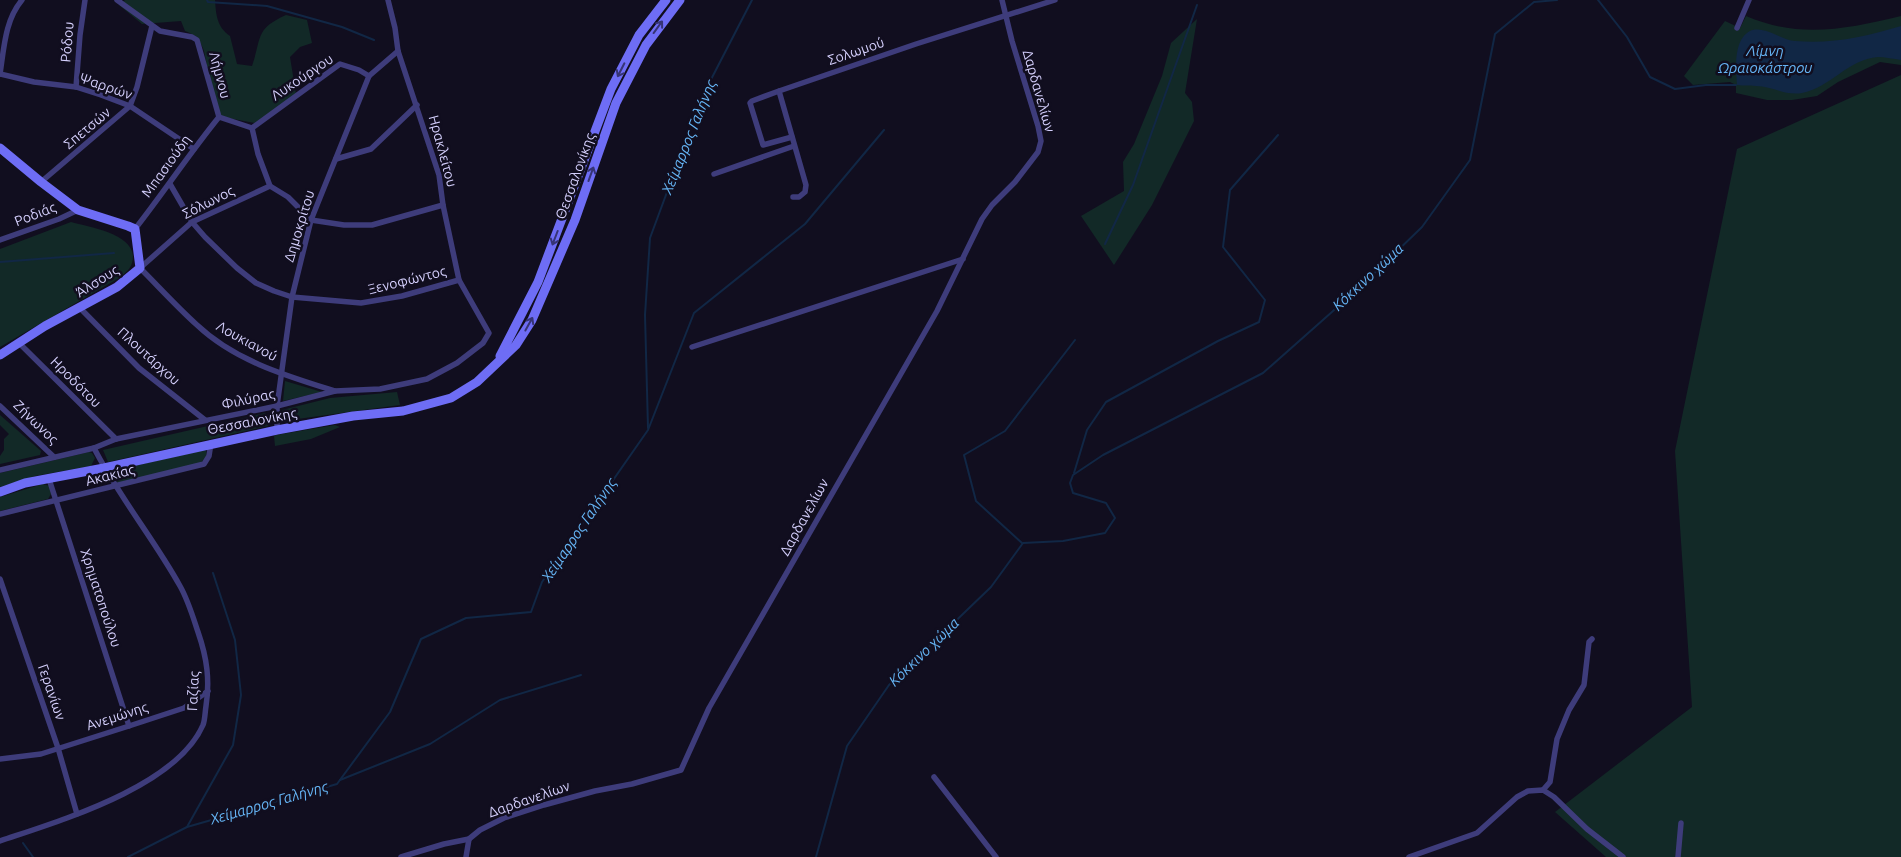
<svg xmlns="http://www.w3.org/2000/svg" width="1901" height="857" viewBox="0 0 1901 857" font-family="Ubuntu,sans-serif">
<rect width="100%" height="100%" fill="#110e1f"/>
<g fill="#122927">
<path d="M 125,0 L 215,0 C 216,15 217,27 230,36 L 237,64 L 252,66 C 262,37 255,29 286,15 L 307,20 L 312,43 L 300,47 L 290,57 L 296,94 L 260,124 L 217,116 L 204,51 C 200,40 196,35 185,31 L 181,21 L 142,24 L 119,5 Z"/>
<path d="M 1746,16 C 1799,39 1847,29 1901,16 L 1901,65 L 1880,62 L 1838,82 L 1817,96 L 1792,100 L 1767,100 L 1736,93 L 1736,85 L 1730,82 L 1693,85 L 1684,76 L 1725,21 L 1740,28 Z"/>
<path d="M 1197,19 L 1185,93 L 1192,102 L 1194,121 L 1152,205 L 1114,265 L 1081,216 L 1124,191 L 1123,162 L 1134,144 L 1162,76 L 1171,43 Z"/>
<path d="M 1901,75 L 1901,857 L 1606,857 L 1555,812 L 1692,707 L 1675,451 L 1737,149 Z"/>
<path d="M 71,222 C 89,227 131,233 133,256 C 133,267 127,272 119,278 L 0,347 L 0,249 Z"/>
<path d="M 285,381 L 322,392 L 283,401 Z"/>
<path d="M 397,392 L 400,405 L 283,421 L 282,410 L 330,398 Z"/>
<path d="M 265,413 L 272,418 L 268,426 L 108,462 L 103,450 Z"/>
<path d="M 0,415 L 41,451 L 40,455 L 0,464 L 0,456 L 4,450 L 4,439 L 9,434 L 0,425 Z"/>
<path d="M 335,425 L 340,427 L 311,439 L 275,446 L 274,436 L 276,435 Z"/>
<path d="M 204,450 L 206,451 L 207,455 L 201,463 L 118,483 L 112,471 Z"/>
<path d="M 89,452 L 92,453 L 95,458 L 91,466 L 35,476 L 0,487 L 0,473 Z"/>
<path d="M 43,484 L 50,486 L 51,494 L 48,499 L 0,511 L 0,497 Z"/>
</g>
<path fill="#112745" d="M 1901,26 L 1901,60 C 1894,59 1885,57 1878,57 C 1848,59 1830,88 1802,93 C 1785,96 1772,86 1756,86 C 1749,85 1744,86 1737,85 C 1736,69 1733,40 1750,31 C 1764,25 1781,40 1795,41 C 1833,44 1865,37 1901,26 Z"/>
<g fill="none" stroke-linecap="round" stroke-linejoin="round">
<g stroke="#112745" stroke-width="2">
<path d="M 207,0 L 208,2 L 267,6 L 342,27 L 374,40"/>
<path d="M 1598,0 L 1627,37 L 1650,77 L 1675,89 L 1706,85 L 1736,85"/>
<path d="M 1105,244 L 1133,185 L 1197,5"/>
<path d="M 0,262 L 114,253"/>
<path d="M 648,428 L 645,315 L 650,238 L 703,95 L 752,0"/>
<path d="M 1074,473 L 1087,430 L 1106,402 L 1218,341 L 1259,322 L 1265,300 L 1223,247 L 1230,190 L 1278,135"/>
<path d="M 1022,543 L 976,501 L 964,455 L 1005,431 L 1075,340"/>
<path d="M 340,780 L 430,744 L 500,700 L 581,675"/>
<path d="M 187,827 L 233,745 L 241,695 L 235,640 L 213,573"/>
<path d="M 23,843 L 33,857"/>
<path d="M 128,857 L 187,827 L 337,784 L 390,712 L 421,639 L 466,618 L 531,612 L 542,582 L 648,430 L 694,313 L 805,224 L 884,130"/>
<path d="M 816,857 L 847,746 L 889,685 L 991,587 L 1023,543 L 1063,541 L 1105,533 L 1115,518 L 1106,503 L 1073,493 L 1070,483 L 1073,475 L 1103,455 L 1263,373 L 1359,288 L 1422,227 L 1470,160 L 1495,34 L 1534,2 L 1557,0"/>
</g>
<g stroke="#3e3c7b" stroke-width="5.5">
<path d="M 117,0 L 160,31 L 192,37 L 197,40 L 219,117"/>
<path d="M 1737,28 L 1749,0"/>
<path d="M 0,74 L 34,82 L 76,87 L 101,95 L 130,106 L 194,149"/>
<path d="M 0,74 C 4,48 5,20 22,0"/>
<path d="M 76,87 L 80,35 L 85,0"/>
<path d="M 779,91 L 752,101 L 750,103 L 763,145 L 792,137"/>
<path d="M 219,117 L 252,128"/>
<path d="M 252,128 L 258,154 L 270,186 L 288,197 L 311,220 L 344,225 L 372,225 L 443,205"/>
<path d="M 252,128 L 340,64 L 359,70 L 369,76"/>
<path d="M 336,159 L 371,149 L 417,105"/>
<path d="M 714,174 L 794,146"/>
<path d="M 41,182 L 130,106 L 137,87 L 152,26"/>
<path d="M 170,184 L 192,222 L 205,237 L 237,268 L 256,283 L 274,291 L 292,297 L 361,303 L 402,296 L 459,280"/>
<path d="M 270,186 L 192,222 L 140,268 C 159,287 177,307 197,325 C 235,361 287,376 335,391"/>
<path d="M 793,197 L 799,197 L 805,192 L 806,185 L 779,91 L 916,44 L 1055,0"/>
<path d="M 135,229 C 164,192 189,154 219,117"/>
<path d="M 0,240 L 59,219 L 78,210"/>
<path d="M 80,308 L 139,368 L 205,420"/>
<path d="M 19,343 L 116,439"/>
<path d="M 692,347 L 963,259"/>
<path d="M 0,406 L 54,457"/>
<path d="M 277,430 L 277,406 L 292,297 L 311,220 L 369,76 L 398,51"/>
<path d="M 0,470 L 94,448 L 116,439 L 277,406 L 335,391 L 380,389 L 427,379 L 457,363 L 483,343 L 489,333 L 459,280 L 443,205 L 439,175 L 398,51 L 395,28 L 388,0"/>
<path d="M 49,479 L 129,726"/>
<path d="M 0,514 L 204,464 L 209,456 L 211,443"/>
<path d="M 0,579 L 58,748 L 77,814"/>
<path d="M 0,759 L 41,754 L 129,726 L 184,708 L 208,691"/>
<path d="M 934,777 L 996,857"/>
<path d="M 1543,790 L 1550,782 L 1557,739 L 1569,710 L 1584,685 L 1589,642 L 1592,639"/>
<path d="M 0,841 C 59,821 176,787 203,725 C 205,720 205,712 206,706 C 210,680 207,658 198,632 C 193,617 188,600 180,586 C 154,539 119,497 94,448"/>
<path d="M 401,857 L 444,844 L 469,839 L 480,830 L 504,818 L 544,805 L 595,791 L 632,784 L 681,770 L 709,708 L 937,311 L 982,219 L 992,205 L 1015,182 L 1038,152 L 1041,141 L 1038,126 L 1012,41 L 1002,0"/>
<path d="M 466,857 L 469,839"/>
<path d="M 1409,857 L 1477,833 L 1517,797 L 1528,791 L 1543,790 L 1554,797 L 1587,829 L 1623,857"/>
<path d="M 1678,857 L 1681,823"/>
</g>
<g stroke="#6e6df5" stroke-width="9">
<path d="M 0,148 L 41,182 L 78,210 L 128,226 L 135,229 L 140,268 L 117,287 L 45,326 L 0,355"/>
<path d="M 500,356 L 538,282 L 611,89 L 639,35 L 666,0"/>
<path d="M 0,492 L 25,483 L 104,468 L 277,430 L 353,416 L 403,411 L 451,398 L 477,382 L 516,345 L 532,320 L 575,220 L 616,103 L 646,45 L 680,0"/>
</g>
</g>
<defs><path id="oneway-shaft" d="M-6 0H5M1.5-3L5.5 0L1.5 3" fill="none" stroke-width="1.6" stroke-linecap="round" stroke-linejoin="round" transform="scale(1.25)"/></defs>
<g stroke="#363475">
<use href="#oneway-shaft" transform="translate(658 27) rotate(-54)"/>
<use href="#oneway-shaft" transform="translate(621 70) rotate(117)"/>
<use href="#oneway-shaft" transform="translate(591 174) rotate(-70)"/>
<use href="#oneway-shaft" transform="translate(555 238) rotate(111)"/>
<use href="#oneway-shaft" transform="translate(529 324) rotate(-61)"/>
</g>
<g text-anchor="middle" stroke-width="5" stroke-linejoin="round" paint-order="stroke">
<g font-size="14" fill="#d4cffc" stroke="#110e1f">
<text transform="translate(67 42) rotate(-85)" y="5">Ρόδου</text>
<text transform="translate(856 51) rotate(-19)" y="5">Σολωμού</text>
<text transform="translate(220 75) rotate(75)" y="5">Λήμνου</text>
<text transform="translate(302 77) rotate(-34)" y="5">Λυκούργου</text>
<text transform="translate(106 86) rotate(19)" y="5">Ψαρρών</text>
<text transform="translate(1039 91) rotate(74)" y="5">Δαρδανελίων</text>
<text transform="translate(87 128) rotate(-40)" y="5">Σπετσών</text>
<text transform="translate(443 151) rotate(75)" y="5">Ηρακλείτου</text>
<text transform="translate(166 166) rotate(-54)" y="5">Μπασιούδη</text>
<text transform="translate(575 176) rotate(-70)" y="5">Θεσσαλονίκης</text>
<text transform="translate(208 202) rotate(-27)" y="5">Σόλωνος</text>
<text transform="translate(35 214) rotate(-21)" y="5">Ροδιάς</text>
<text transform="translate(299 226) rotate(-73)" y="5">Δημοκρίτου</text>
<text transform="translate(407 280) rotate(-14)" y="5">Ξενοφώντος</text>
<text transform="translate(97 281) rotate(-32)" y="5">Άλσους</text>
<text transform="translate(247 341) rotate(29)" y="5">Λουκιανού</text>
<text transform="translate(149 356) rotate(42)" y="5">Πλουτάρχου</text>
<text transform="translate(76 382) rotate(45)" y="5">Ηροδότου</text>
<text transform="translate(248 399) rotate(-12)" y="5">Φιλύρας</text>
<text transform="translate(252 421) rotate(-11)" y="5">Θεσσαλονίκης</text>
<text transform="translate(36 422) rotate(44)" y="5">Ζήνωνος</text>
<text transform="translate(110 475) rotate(-14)" y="5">Ακακίας</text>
<text transform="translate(804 517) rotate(-61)" y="5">Δαρδανελίων</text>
<text transform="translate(101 598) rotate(72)" y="5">Χρηματοπούλου</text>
<text transform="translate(193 691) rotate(-87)" y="5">Γαζίας</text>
<text transform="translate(52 692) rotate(71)" y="5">Γερανίων</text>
<text transform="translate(117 716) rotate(-18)" y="5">Ανεμώνης</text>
<text transform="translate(529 799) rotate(-19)" y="5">Δαρδανελίων</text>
</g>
<g font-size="15" font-style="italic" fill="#65b4f4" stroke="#110e1f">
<text x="1765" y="56">Λίμνη<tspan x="1765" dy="17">Ωραιοκάστρου</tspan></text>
<text transform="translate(689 137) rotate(-68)" y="5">Χείμαρρος Γαλήνης</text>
<text transform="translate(1368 277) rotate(-43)" y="5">Κόκκινο χώμα</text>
<text transform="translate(579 530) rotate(-56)" y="5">Χείμαρρος Γαλήνης</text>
<text transform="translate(924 652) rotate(-44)" y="5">Κόκκινο χώμα</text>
<text transform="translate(269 803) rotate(-16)" y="5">Χείμαρρος Γαλήνης</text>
</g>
</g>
</svg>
